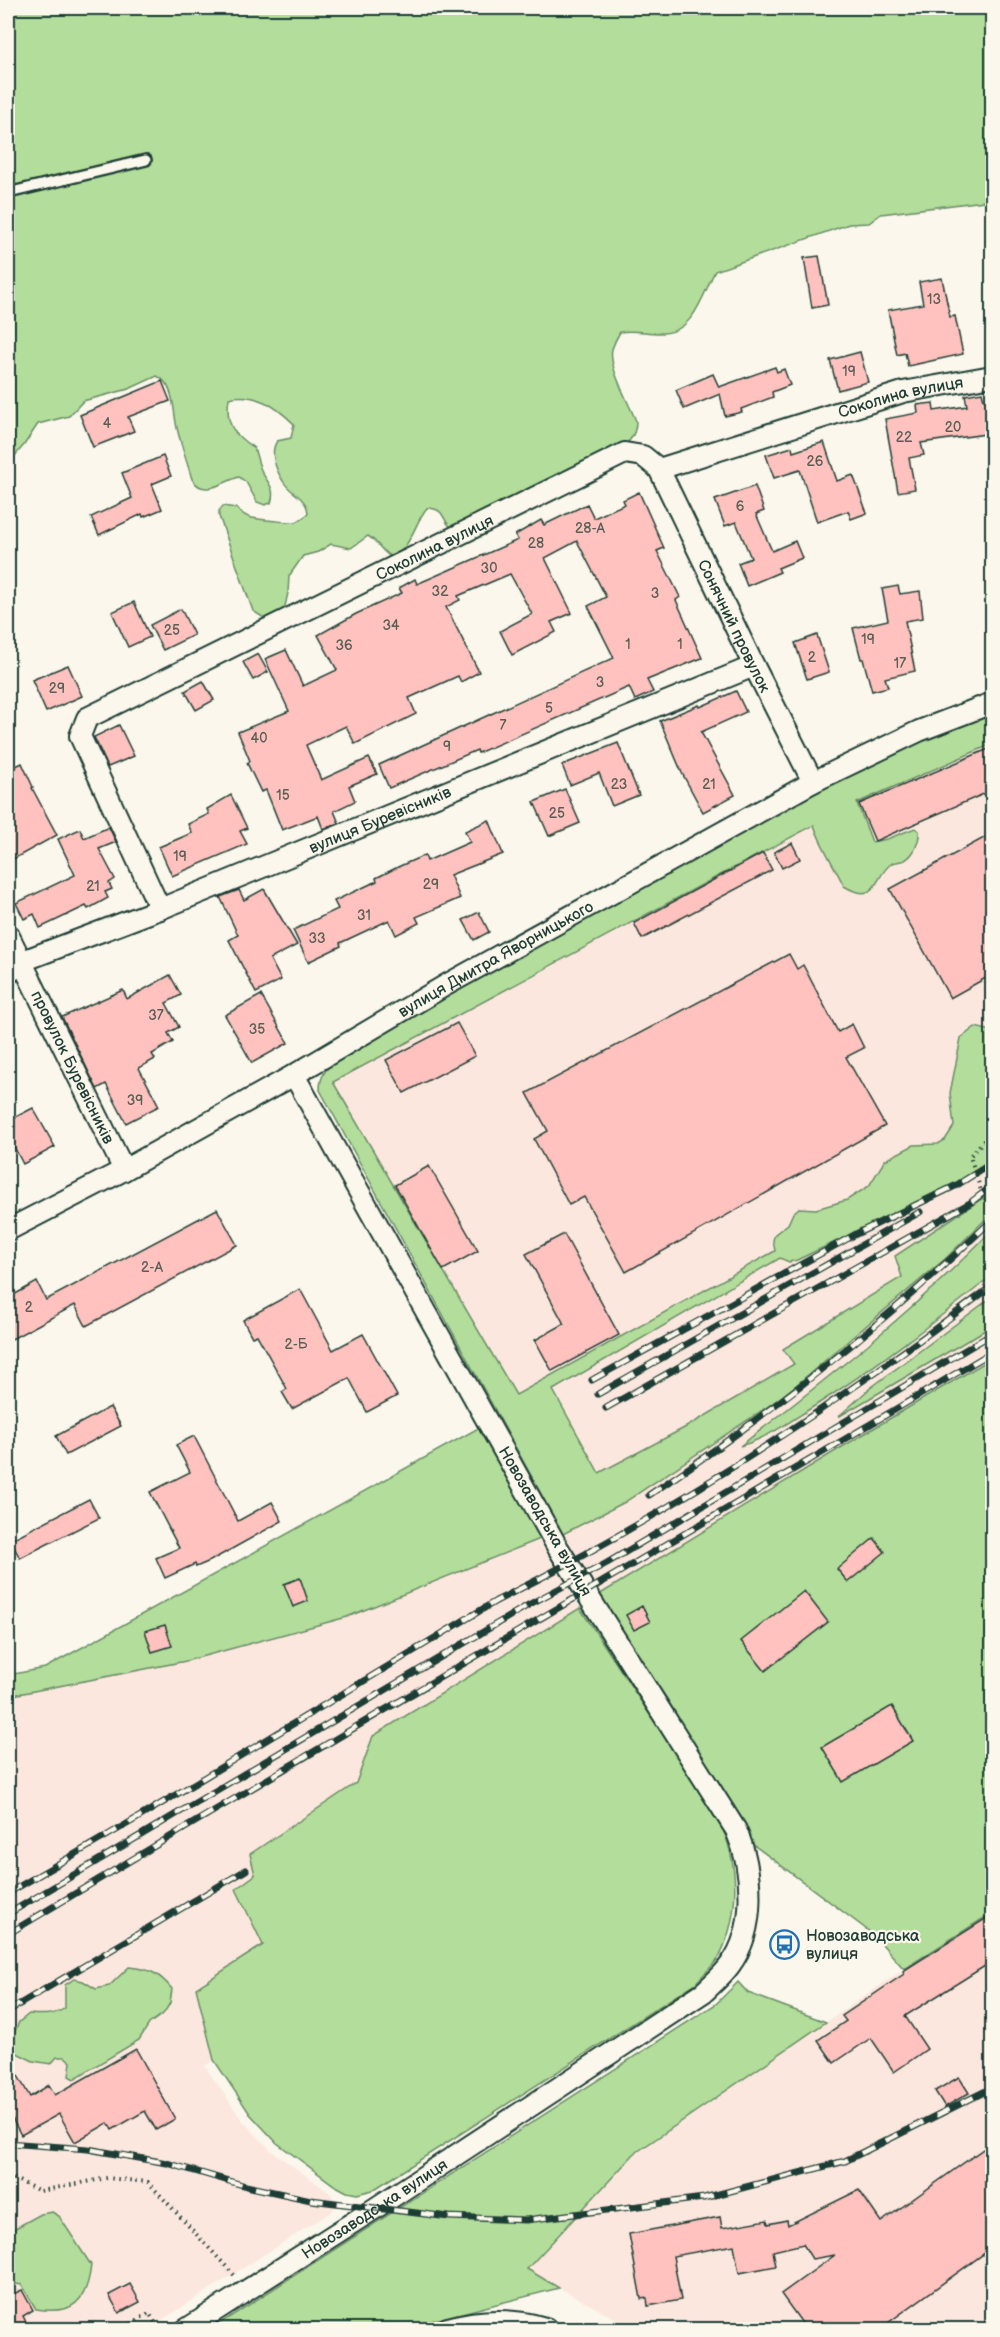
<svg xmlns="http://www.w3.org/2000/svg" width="1000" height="2337" viewBox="0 0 1000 2337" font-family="'Balsamiq Sans',sans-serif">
<rect width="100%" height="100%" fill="#fbf7ec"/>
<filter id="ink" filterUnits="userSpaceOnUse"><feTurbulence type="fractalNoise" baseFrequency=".0167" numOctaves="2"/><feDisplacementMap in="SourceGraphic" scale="12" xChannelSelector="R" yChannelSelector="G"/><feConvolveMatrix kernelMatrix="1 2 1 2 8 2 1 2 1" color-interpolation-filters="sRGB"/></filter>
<g filter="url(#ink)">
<g fill="#fce7de">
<path d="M 992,744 L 992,1122 L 960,1148 L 516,1395 L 333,1082 L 763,853 L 853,803 Z"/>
<path d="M 992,1159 L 992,1192 L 951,1221 L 902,1277 L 783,1349 L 795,1364 L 688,1426 L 599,1473 L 552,1391 L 867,1208 L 876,1221 L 956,1182 Z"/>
<path d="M 992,1213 L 992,1230 L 979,1245 L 824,1381 L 742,1445 L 762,1440 L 836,1392 L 941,1316 L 992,1275 L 992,1297 L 869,1389 L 841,1414 L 992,1326 L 992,1358 L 852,1441 L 597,1596 L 563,1534 L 625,1501 L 782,1397 L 945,1259 Z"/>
<path d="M 540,1539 L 580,1608 L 373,1736 L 356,1783 L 250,1854 L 256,1875 L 236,1889 L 264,1945 L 207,2035 L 214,2060 L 205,2066 L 243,2121 L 272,2151 L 330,2193 L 334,2199 L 334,2208 L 331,2212 L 148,2329 L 8,2330 L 8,1696 L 186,1661 L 347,1617 Z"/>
<path d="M 992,1913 L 992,2329 L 634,2329 L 527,2270 L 634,2154 L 904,1969 Z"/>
</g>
<g fill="#b3dd9a" stroke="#698d67" stroke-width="1.5">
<path d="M 8,8 L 992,8 L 992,200 L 881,214 L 869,223 L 849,224 L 715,271 C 703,294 694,332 663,333 C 648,334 635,329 620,332 C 617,337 614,343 612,349 C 608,367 629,403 636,421 C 636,438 627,444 614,453 L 453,529 C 440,520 448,509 427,508 C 414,523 411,550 391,557 C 381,551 378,542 368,536 L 351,548 L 331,544 L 318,552 L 303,556 L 289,576 L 288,593 L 284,611 L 267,620 L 253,611 L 219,516 L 219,511 L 223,506 L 236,508 C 240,512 245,517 252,518 C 257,519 292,523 296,522 C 300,520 304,517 308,514 C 307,496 291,495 283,481 C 276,470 269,453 277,441 L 291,438 L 294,424 C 276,406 255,392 229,398 C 225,423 233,435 254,448 C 257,456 258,464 262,472 C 268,484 276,488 271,503 L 265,505 L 257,502 L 246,482 L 239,477 C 222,482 204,498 192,479 C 187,462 181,445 177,428 C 173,412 175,384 157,376 L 129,389 L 83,401 L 69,416 L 38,424 L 24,445 L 8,464 Z"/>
<path d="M 992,706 L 992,744 L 857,803 L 872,842 L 887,839 L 915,828 L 919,831 C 920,841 914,855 905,860 C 901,862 895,861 891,864 C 874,876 878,906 844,886 C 834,865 821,846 814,825 L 333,1082 L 516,1395 L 775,1251 L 773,1240 L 775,1234 L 788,1224 L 793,1213 L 799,1208 L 816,1209 L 847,1200 L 869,1186 L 885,1160 L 914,1145 L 938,1144 L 945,1140 L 954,1126 L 950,1093 L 961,1038 L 975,1027 L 992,1031 L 992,1159 L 982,1169 L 942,1191 L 797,1260 L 789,1262 L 780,1258 L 553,1390 L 599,1473 L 688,1426 L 794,1364 L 783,1349 L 902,1277 L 895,1256 L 992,1192 L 992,1213 L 945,1259 L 782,1397 L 625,1502 L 563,1534 L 320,1090 C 320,1076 325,1069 336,1061 L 474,980 L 819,790 Z"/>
<path d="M 992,1230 L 992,1276 C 935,1321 876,1367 813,1407 C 789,1422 768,1438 740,1446 C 827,1379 916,1309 992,1230 Z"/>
<path d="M 992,1297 L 992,1326 L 838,1417 L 869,1389 Z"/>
<path d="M 992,1358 L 992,1913 L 904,1969 L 874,1935 L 751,1843 L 667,1699 L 597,1596 L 852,1441 Z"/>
<path d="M 482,1426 L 540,1539 L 347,1617 L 186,1661 L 8,1696 L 8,1675 L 45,1668 Z"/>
<path d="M 580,1608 L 718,1819 C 739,1860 741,1912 720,1955 C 715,1965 703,1974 696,1983 L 373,2190 L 357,2194 L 347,2192 L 334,2185 L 277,2143 L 250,2114 L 214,2060 L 196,1988 L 263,1945 L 236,1889 L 255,1875 L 250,1854 L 356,1783 L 373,1736 Z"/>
<path d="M 129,1967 C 150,1969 159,1973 172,1989 L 170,2003 L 164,2013 L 149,2024 L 139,2040 L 74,2079 L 69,2076 L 71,2062 L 65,2057 L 57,2057 L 51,2064 L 33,2061 L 15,2052 L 11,2041 L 19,2022 L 29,2014 C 42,2015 54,2016 65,2008 L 65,1985 L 74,1979 L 83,1981 L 96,1989 L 109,1986 Z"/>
<path d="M 738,1982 L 748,1993 L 826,2022 L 634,2154 L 527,2269 L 559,2288 L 400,2329 L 211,2329 L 716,2004 Z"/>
<path d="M 52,2212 L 59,2216 L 91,2265 C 87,2302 73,2315 36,2309 L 22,2285 L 16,2284 L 8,2277 L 8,2232 L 41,2214 Z"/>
</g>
<g fill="#ffc2be" stroke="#1f3d34" stroke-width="1.5">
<path d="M 819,256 L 828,305 L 812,308 L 804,258 Z"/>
<path d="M 942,278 L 950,317 L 955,316 L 963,354 L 908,366 L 905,353 L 897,355 L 888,310 L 923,304 L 919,282 Z"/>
<path d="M 860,352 L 868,382 L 838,390 L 830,360 Z"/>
<path d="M 775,367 L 777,372 L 784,369 L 790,385 L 772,392 L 773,397 L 741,409 L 742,412 L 725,416 L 720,394 L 684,409 L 676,390 L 713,374 L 719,387 Z"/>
<path d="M 162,381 L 170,401 L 128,417 L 134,431 L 93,447 L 80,415 Z"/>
<path d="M 982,392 L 984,400 L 993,399 L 993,433 L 921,443 L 924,455 L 909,458 L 915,489 L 898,492 L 885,419 L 918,413 L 917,405 L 933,403 L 934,411 L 967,406 L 965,395 Z"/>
<path d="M 824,442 L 837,481 L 853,475 L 867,513 L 851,519 L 848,511 L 817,522 L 800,470 L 774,478 L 766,455 L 792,447 L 793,452 Z"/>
<path d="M 163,456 L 171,476 L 152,484 L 162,509 L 143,517 L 142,514 L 99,535 L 91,517 L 132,498 L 122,473 Z"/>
<path d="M 755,486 L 764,511 L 756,514 L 772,551 L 795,541 L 802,558 L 778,568 L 780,572 L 747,586 L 738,563 L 751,558 L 736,522 L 725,526 L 715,500 Z"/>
<path d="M 639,492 L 664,548 L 657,551 L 680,597 L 676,600 L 702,658 L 647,680 L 653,692 L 635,700 L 629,687 L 478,753 L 477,750 L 389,788 L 379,765 L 614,658 L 588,606 L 606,597 L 577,541 L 545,558 L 572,613 L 551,622 L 556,632 L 512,655 L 500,631 L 532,614 L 510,574 L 458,596 L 460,600 L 446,607 L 479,672 L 461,682 L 458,676 L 409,698 L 416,714 L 355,744 L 346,726 L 306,745 L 321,780 L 369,758 L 377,774 L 349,786 L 355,801 L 334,811 L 339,823 L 323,829 L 318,816 L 282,830 L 266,790 L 261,792 L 247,763 L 250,761 L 238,732 L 289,711 L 265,659 L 286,650 L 303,686 L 337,670 L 318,635 L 356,614 L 402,593 L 399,588 L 415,579 L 417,584 L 518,540 L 515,535 L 541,520 L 544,525 L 587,504 L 594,518 L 625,504 L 623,500 Z"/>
<path d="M 898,586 L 900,594 L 920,591 L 923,618 L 905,621 L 915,671 L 885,678 L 888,687 L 872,691 L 863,659 L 861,659 L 853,628 L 888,620 L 882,589 Z"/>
<path d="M 134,602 L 150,637 L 128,647 L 112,612 Z"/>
<path d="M 181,609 L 194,635 L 163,650 L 150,625 Z"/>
<path d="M 817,635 L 829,672 L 807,679 L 795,643 Z"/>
<path d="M 258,654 L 268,672 L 253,680 L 243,662 Z"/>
<path d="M 68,665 L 82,696 L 46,712 L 32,680 Z"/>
<path d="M 203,681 L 214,700 L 196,710 L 185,691 Z"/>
<path d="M 736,691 L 746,712 L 701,732 L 735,795 L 703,812 L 682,773 L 660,721 L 699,705 L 700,707 Z"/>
<path d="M 119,725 L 134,756 L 108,767 L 94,737 Z"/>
<path d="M 618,743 L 639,795 L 612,806 L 599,773 L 570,785 L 562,765 Z"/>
<path d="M 993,747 L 993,790 L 875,841 L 859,804 Z"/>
<path d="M 22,763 L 33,787 L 32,788 L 57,835 L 8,862 L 8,770 Z"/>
<path d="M 565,789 L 580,823 L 549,836 L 534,802 Z"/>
<path d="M 231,795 L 247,828 L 240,831 L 247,844 L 172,876 L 159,847 L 192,833 L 188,824 L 209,814 L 207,809 Z"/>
<path d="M 489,820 L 503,854 L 450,875 L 460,898 L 416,917 L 419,923 L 396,935 L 389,920 L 340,943 L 341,946 L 308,962 L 293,930 L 338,909 L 334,901 L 377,881 L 376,878 L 400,866 L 425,855 L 427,861 L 470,842 L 465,831 Z"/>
<path d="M 109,827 L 116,842 L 99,849 L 115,879 L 109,883 L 112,889 L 105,892 L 108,898 L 88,909 L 86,906 L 40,928 L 34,914 L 24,919 L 16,903 L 75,875 L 58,839 L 80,829 L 84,838 Z"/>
<path d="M 993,833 L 993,974 L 950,998 L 890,889 Z"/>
<path d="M 792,843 L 800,859 L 782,868 L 774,852 Z"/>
<path d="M 763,853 L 772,870 L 642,939 L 634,923 Z"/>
<path d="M 264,889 L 297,945 L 270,959 L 281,980 L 256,993 L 229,940 L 238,935 L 220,897 L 239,890 L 244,900 Z"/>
<path d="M 479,912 L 489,932 L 474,940 L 463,920 Z"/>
<path d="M 789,954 L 797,969 L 803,965 L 838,1032 L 852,1024 L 864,1048 L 846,1057 L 885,1126 L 626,1272 L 584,1197 L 569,1205 L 534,1139 L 548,1131 L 527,1093 Z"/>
<path d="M 170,975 L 181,995 L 166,1003 L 179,1027 L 168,1033 L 173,1042 L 152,1054 L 155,1059 L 139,1068 L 159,1106 L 126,1123 L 106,1084 L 97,1089 L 62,1017 L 123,990 L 127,999 Z"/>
<path d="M 261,995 L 288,1043 L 252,1063 L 225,1015 Z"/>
<path d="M 457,1023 L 475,1056 L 404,1093 L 386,1060 Z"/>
<path d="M 33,1108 L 55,1147 L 23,1164 L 8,1135 L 8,1121 Z"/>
<path d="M 429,1166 L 478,1251 L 443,1270 L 395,1185 Z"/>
<path d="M 217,1209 L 237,1245 L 86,1326 L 75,1305 L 8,1341 L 8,1298 L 37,1282 L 46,1300 Z"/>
<path d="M 564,1234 L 619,1335 L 552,1371 L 535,1340 L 564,1324 L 526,1254 Z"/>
<path d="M 300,1289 L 333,1350 L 363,1334 L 397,1396 L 367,1412 L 349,1378 L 292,1409 L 282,1392 L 287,1389 L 257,1335 L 252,1337 L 243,1320 Z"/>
<path d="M 110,1407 L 121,1426 L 66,1455 L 56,1436 Z"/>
<path d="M 194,1436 L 238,1521 L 272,1502 L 282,1521 L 210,1561 L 196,1567 L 195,1564 L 165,1578 L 156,1558 L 179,1548 L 150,1492 L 190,1472 L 176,1445 Z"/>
<path d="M 89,1499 L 99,1518 L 20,1558 L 10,1540 Z"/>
<path d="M 874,1538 L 885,1552 L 848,1582 L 837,1569 Z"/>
<path d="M 300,1578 L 308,1601 L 293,1607 L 284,1584 Z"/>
<path d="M 804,1591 L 828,1622 L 765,1671 L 741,1641 Z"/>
<path d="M 642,1606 L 650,1622 L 634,1630 L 626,1615 Z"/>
<path d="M 165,1625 L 172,1646 L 152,1652 L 145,1631 Z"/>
<path d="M 892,1706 L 913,1741 L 843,1782 L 822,1747 Z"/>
<path d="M 993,1914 L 993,1961 L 905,2016 L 927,2049 L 894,2072 L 871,2038 L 834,2063 L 818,2040 L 846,2021 L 842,2016 L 904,1974 L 903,1971 Z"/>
<path d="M 136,2049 L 175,2119 L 156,2130 L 145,2111 L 112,2130 L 108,2123 L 75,2142 L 59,2114 L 21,2135 L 8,2111 L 8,2058 L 30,2097 L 49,2085 L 55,2095 Z"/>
<path d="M 959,2077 L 969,2093 L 945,2107 L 935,2091 Z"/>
<path d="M 993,2142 L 993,2247 L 878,2330 L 807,2330 L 781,2294 L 835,2255 L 812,2259 L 803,2244 L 773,2251 L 776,2266 L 739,2273 L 734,2245 L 673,2256 L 681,2300 L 648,2306 L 647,2298 L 641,2299 L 629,2234 L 720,2217 L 722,2228 L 767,2220 L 768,2224 L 787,2220 L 788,2225 L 859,2190 L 881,2222 Z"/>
<path d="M 130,2284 L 140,2302 L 119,2313 L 109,2295 Z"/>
<path d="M 8,2288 L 11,2295 L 22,2290 L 33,2310 L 23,2316 L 30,2330 L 8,2330 Z"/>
</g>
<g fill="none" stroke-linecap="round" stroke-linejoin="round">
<defs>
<path id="service" d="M 8,193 L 146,160"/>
<g id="minor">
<path id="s1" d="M 659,469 L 754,666 L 813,782"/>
<path id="s2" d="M 160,909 L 80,736 L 87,718 L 625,453 L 643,456 L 659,469 L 903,392 L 992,376"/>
<path id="s3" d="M 8,934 L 124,1170"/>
<path id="s4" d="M 8,974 L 20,962 L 160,909 L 754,666"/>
<path id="s5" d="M 8,1230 L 124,1170 L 294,1075 L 446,985 L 813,782 L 919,731 L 992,703"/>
<path id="s6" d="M 185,2330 L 374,2209 L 704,1992 C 712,1984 723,1975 730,1965 C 757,1929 753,1869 736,1830 L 558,1548 L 294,1075"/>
</g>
<path id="tertiary" d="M 448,2330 C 481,2321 512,2320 545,2330"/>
</defs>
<use href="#service" stroke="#1f3d34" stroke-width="14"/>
<use href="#minor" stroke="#1f3d34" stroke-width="24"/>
<use href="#tertiary" stroke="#1f3d34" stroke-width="28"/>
<g stroke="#1f3d34" stroke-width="4" stroke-dasharray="1.5 4.5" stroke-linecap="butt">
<path d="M 988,1136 L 970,1156 L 982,1194 L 992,1209"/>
<path d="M 8,2176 L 40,2191 L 107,2178 L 148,2182 L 234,2275"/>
<path d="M 121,2330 L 149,2313 L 160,2330"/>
</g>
<use href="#service" stroke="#fbf7ec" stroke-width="9"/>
<use href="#minor" stroke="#fbf7ec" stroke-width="20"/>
<use href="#tertiary" stroke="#fbf7ec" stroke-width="24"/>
<defs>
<g id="rail">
<path d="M 592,1380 L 856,1234 L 957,1185 L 992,1163"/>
<path d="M 598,1394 L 920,1212"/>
<path d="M 606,1408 L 922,1230 L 970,1203 L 992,1186"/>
<path d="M 649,1495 C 773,1412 885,1323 992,1220"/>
<path d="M 8,1893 L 139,1817 L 496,1601 C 671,1513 837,1405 992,1286"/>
<path d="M 8,1914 L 530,1604 L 607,1563 L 992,1334"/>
<path d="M 8,1934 C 334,1737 665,1547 992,1352"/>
<path d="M 8,2011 L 246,1870"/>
<path d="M 8,2143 L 88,2149 L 167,2163 L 246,2186 L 311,2200 L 449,2217 L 526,2220 L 704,2198 L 845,2161 L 992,2088"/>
</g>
</defs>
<use href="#rail" stroke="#1f3d34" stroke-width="7"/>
<use href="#rail" stroke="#fbf7ec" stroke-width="4.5" stroke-dasharray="14" stroke-linecap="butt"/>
</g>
</g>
<defs>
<symbol id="bus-ring" viewBox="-11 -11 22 22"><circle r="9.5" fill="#fbf7ec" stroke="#1f6fb2" stroke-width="1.5"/><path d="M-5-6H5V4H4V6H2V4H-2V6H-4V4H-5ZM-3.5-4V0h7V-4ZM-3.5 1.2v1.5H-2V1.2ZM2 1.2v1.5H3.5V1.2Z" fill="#1f6fb2"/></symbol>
</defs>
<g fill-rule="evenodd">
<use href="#bus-ring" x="768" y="1928" width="33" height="33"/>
</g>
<g text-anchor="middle" stroke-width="4.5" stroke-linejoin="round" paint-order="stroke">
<g font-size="14" fill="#575e56">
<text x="934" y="304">13</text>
<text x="849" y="376">19</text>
<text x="107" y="428">4</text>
<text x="953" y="432">20</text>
<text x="904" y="442">22</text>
<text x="815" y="466">26</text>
<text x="740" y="511">6</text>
<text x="590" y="533">28-А</text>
<text x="536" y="548">28</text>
<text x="489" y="573">30</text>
<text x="440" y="596">32</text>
<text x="655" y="598">3</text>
<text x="391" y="630">34</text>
<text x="172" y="635">25</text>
<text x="868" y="644">19</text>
<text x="628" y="649">1</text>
<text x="680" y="649">1</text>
<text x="344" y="650">36</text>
<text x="812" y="662">2</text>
<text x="900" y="668">17</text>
<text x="600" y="687">3</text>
<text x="57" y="693">29</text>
<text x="549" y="713">5</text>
<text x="503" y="730">7</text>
<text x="259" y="743">40</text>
<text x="447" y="751">9</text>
<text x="619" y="789">23</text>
<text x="709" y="789">21</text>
<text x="283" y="800">15</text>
<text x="557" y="818">25</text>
<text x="180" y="861">19</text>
<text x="431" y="889">29</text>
<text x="93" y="891">21</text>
<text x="364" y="920">31</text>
<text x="317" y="943">33</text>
<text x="156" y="1020">37</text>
<text x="257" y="1034">35</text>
<text x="135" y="1105">39</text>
<text x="152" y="1272">2-А</text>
<text x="29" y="1312">2</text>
<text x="296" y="1349">2-Б</text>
</g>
<g font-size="16" fill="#1f3d34" stroke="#fbf7ec">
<text dy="6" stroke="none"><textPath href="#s2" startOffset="1101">Соколина вулиця</textPath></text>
<text dy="6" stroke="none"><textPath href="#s2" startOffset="597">Соколина вулиця</textPath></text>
<text dy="6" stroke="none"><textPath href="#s1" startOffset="174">Сонячний провулок</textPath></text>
<text dy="6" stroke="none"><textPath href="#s4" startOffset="404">вулиця Буревісників</textPath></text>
<text dy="6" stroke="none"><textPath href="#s5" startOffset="558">вулиця Дмитра Яворницького</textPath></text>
<text dy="6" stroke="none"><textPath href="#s3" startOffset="148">провулок Буревісників</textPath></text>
<text transform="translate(546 1521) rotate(60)" y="6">Новозаводська вулиця</text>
<text dy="6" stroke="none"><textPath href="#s6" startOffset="225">Новозаводська вулиця</textPath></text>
</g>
<g font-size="16" fill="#1f3d34" stroke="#fbf7ec" text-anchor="start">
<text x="806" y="1941">Новозаводська<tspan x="806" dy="18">вулиця</tspan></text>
</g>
</g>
<rect width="1000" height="2337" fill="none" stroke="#fbf7ec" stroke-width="30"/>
<rect x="15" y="15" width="970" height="2307" fill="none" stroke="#1f3d34" stroke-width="2" filter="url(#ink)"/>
</svg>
